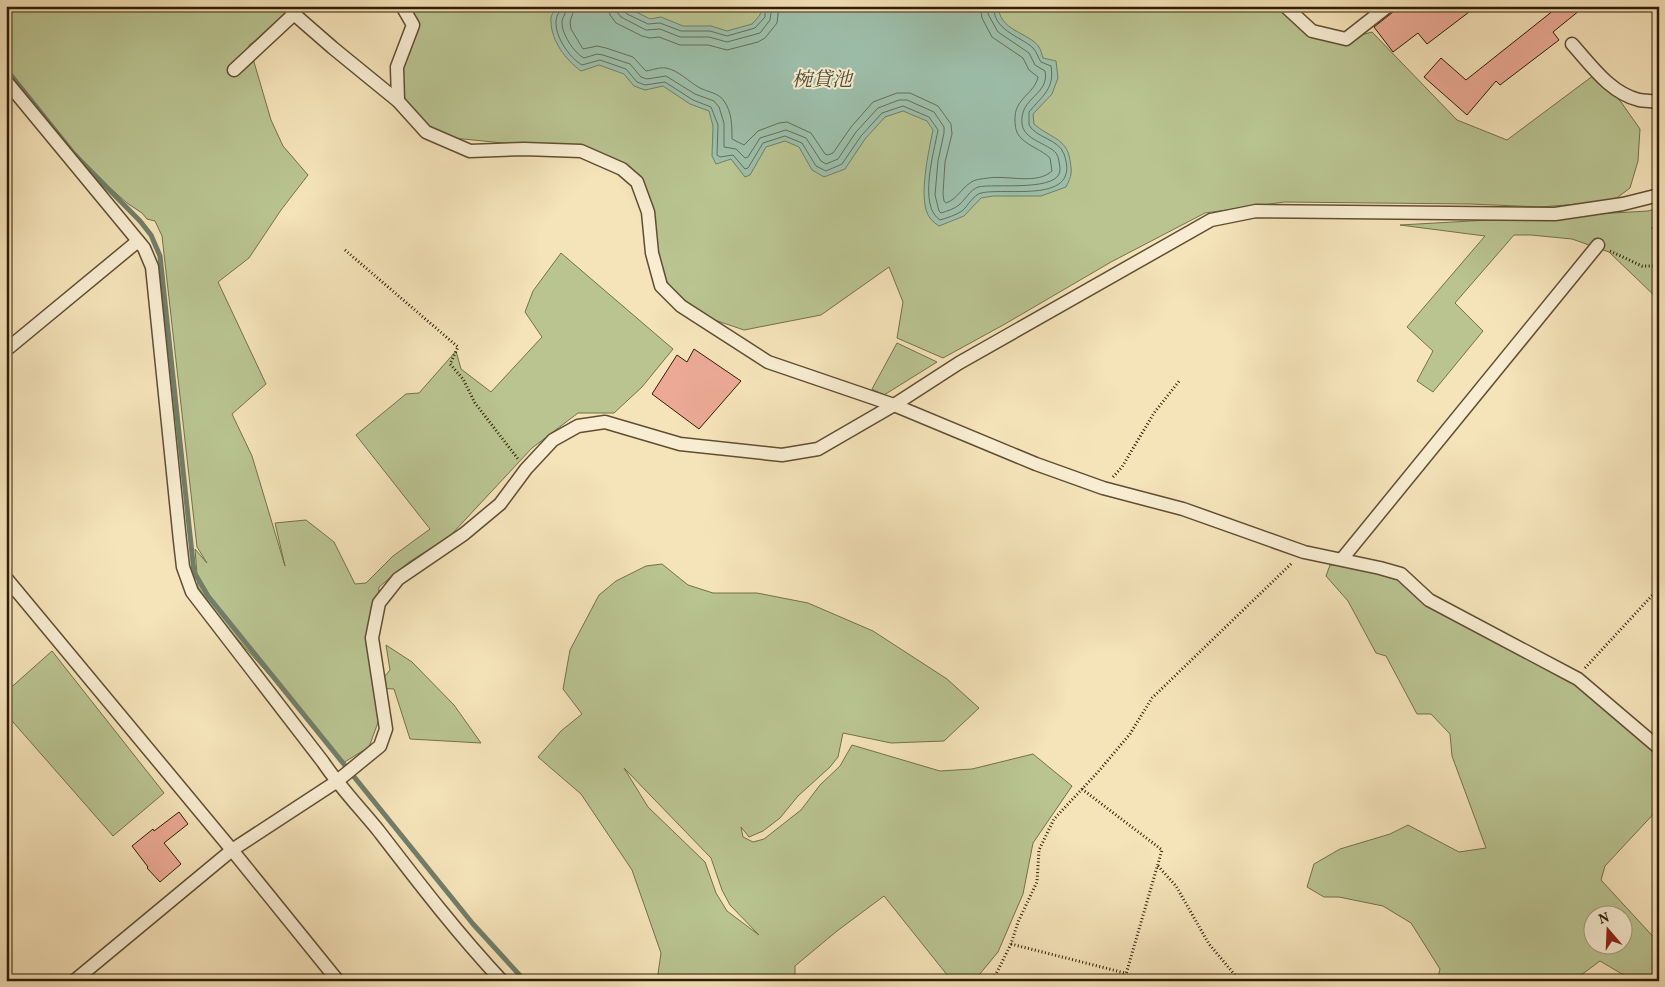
<svg xmlns="http://www.w3.org/2000/svg" width="1665" height="987" viewBox="0 0 1665 987" font-family="Vollkorn,'Noto Serif JP',serif">
<rect width="100%" height="100%" fill="#f5e3b9"/>
<filter id="stains"><feTurbulence type="fractalNoise" baseFrequency=".004" numOctaves="4"/><feColorMatrix values="0 0 0 0 .2 0 0 0 0 .09 0 0 0 0 .02 0 0 0 .5 -.17"/></filter>
<radialGradient id="worn" r=".72"><stop offset=".6" stop-color="#630" stop-opacity="0"/><stop offset="1" stop-color="#630" stop-opacity=".3"/></radialGradient>
<g fill="#b9c491" stroke="#74704b" fill-rule="evenodd">
<path d="M 6,6 L 288,6 L 294,14 L 249,45 L 271,120 L 283,146 L 308,175 L 281,210 L 249,258 L 218,282 L 266,384 L 232,414 L 252,456 L 285,566 L 275,523 L 306,520 L 334,542 L 355,584 L 366,583 L 393,556 L 430,529 L 356,435 L 406,394 L 419,393 L 456,351 L 461,369 L 491,392 L 542,337 L 525,312 L 533,291 L 561,253 L 673,349 L 642,387 L 614,413 L 578,413 L 532,448 L 450,536 L 409,562 L 379,587 L 377,613 L 380,682 L 390,670 L 386,645 L 412,662 L 454,705 L 481,743 L 410,739 L 394,689 L 374,688 L 380,717 L 369,747 L 343,763 L 302,712 L 225,625 L 198,587 L 195,549 L 207,563 L 197,547 L 162,236 L 155,221 L 147,219 L 142,213 L 127,203 L 91,171 L 6,72 Z"/>
<path d="M 409,6 L 1275,6 L 1310,35 L 1346,39 L 1372,32 L 1457,120 L 1507,140 L 1594,75 L 1621,102 L 1640,129 L 1638,161 L 1630,188 L 1614,200 L 1591,203 L 1541,207 L 1471,204 L 1284,202 L 1205,213 L 1111,262 L 1005,324 L 943,358 L 897,338 L 903,302 L 889,267 L 821,315 L 744,330 L 688,311 L 663,276 L 637,182 L 581,151 L 434,136 L 398,101 L 397,67 L 409,35 Z"/>
<path d="M 1659,208 L 1659,227 L 1651,228 L 1659,228 L 1659,300 L 1609,252 L 1572,239 L 1531,235 L 1514,235 L 1455,303 L 1483,331 L 1433,392 L 1417,381 L 1433,351 L 1407,327 L 1485,236 L 1400,225 L 1648,211 Z"/>
<path d="M 897,343 L 937,362 L 884,395 L 872,389 Z"/>
<path d="M 662,564 L 688,585 L 713,593 L 757,593 L 808,603 L 873,631 L 947,679 L 979,708 L 944,741 L 891,743 L 843,733 L 838,757 L 830,767 L 798,796 L 780,818 L 763,831 L 749,837 L 741,827 L 743,837 L 753,842 L 764,839 L 801,810 L 820,785 L 840,766 L 852,745 L 940,771 L 972,769 L 1033,754 L 1072,786 L 1033,843 L 1023,894 L 998,952 L 974,981 L 952,981 L 884,896 L 837,931 L 795,966 L 795,981 L 754,981 L 753,978 L 711,977 L 699,981 L 657,981 L 661,953 L 632,870 L 581,794 L 538,757 L 561,731 L 582,714 L 563,689 L 570,650 L 599,595 L 616,581 L 646,566 ZM 624,768 L 711,858 L 722,890 L 730,905 L 759,935 L 727,911 L 716,893 L 705,862 L 648,807 Z"/>
<path d="M 1330,565 L 1380,568 L 1429,600 L 1590,693 L 1659,755 L 1659,808 L 1605,866 L 1601,880 L 1659,943 L 1659,981 L 1634,981 L 1600,961 L 1577,978 L 1576,981 L 1550,981 L 1549,975 L 1546,981 L 1437,981 L 1440,969 L 1411,923 L 1383,906 L 1339,897 L 1324,897 L 1307,887 L 1314,864 L 1340,849 L 1390,834 L 1408,825 L 1459,852 L 1486,848 L 1452,756 L 1450,734 L 1431,714 L 1417,714 L 1386,656 L 1376,653 L 1348,601 L 1326,576 ZM 1592,914 L 1622,914 L 1622,944 L 1592,944 Z"/>
<path d="M 52,651 L 164,793 L 113,836 L 6,714 L 6,692 Z"/>
</g>
<path fill="#9dbfab" stroke="#717e69" d="M 557,6 L 625,6 L 650,19 L 661,17 L 683,26 L 711,26 L 727,31 L 752,24 L 760,15 L 761,6 L 999,6 C 997,30 1030,33 1039,47 C 1041,50 1042,55 1043,58 L 1056,61 L 1058,78 L 1052,94 L 1033,114 L 1034,124 C 1048,137 1067,138 1070,160 C 1072,173 1072,175 1066,187 L 1041,196 L 993,196 L 981,198 L 964,216 L 939,226 C 936,224 932,221 930,218 C 917,202 929,150 933,130 L 927,121 L 903,111 L 885,117 L 865,139 L 845,169 L 824,177 L 812,170 L 799,147 L 785,141 L 766,147 L 750,175 L 745,177 L 731,159 L 716,164 L 712,156 L 713,126 L 709,111 L 690,104 L 663,86 L 645,90 L 634,86 L 624,74 L 599,65 L 581,71 C 566,60 551,41 551,21 C 550,16 554,11 557,6 Z"/>
<g fill="none" stroke-linecap="round" stroke-linejoin="round">
<g stroke="#666e58" stroke-width="1">
<path d="M 561,6 C 560,12 556,16 556,21 C 555,37 569,57 582,65 L 600,60 L 626,69 L 637,82 L 645,85 L 665,82 L 693,100 L 711,107 L 718,125 L 717,155 L 720,157 L 733,155 L 745,169 L 748,168 L 763,143 L 785,136 L 802,143 L 816,166 L 826,171 L 842,164 L 861,136 L 882,113 L 903,106 L 929,117 L 938,130 C 934,152 918,206 940,220 C 947,218 956,215 962,211 C 968,206 973,195 981,193 C 1008,187 1082,205 1064,154 C 1059,139 1036,138 1029,125 L 1029,112 C 1042,96 1055,89 1051,66 L 1041,62 C 1038,58 1037,52 1033,48 C 1020,36 992,30 994,6"/>
<path d="M 567,6 C 567,12 563,16 562,21 C 561,33 574,53 584,58 L 597,54 L 603,55 L 630,64 L 641,77 L 647,79 L 666,76 L 695,94 L 714,101 L 719,107 L 724,123 L 724,147 L 736,149 L 745,158 L 748,157 L 760,138 L 786,130 L 806,138 L 821,161 L 826,164 L 838,159 L 856,132 L 878,108 L 899,100 L 907,100 L 934,112 L 944,127 L 944,133 L 938,161 L 935,195 L 939,211 L 941,213 C 947,211 954,209 959,205 C 965,200 970,190 978,187 C 994,183 1063,193 1060,168 C 1059,163 1059,157 1056,153 C 1047,143 1024,140 1022,124 C 1019,97 1050,95 1045,71 L 1035,65 L 1029,53 L 998,32 L 988,14 L 988,6"/>
<path d="M 575,6 L 570,22 L 571,29 L 583,49 L 597,46 L 606,48 L 633,57 L 646,71 C 653,70 659,67 666,68 C 678,70 689,82 700,88 C 708,92 719,93 724,101 C 732,112 732,126 732,139 L 744,145 L 758,131 L 779,123 L 787,122 L 811,133 L 825,154 L 828,155 L 833,153 L 851,127 L 873,102 L 897,93 L 910,93 L 938,106 L 951,124 L 952,134 L 945,162 L 943,194 L 944,201 L 946,203 C 957,199 961,189 970,183 C 975,179 982,179 988,178 C 1008,175 1037,185 1052,171 L 1050,158 C 1042,150 1030,147 1021,138 C 1016,133 1015,127 1015,120 C 1014,98 1034,95 1038,77 L 1029,70 L 1023,58 L 992,37 L 982,18 L 980,6"/>
<path d="M 609,6 L 610,15 L 616,23 L 642,36 L 650,38 L 659,37 L 680,45 L 708,45 L 727,50 L 758,42 L 765,38 L 777,23 L 779,6"/>
<path d="M 616,6 L 617,12 L 621,17 L 646,30 L 660,29 L 680,37 L 709,37 L 727,42 L 760,33 L 770,20 L 772,6"/>
<path d="M 623,6 L 623,10 L 627,14 L 648,24 L 660,23 L 681,31 L 710,31 L 727,36 L 755,28 L 765,17 L 765,6"/>
</g>
<path stroke="#717e69" stroke-width="5" d="M 6,69 L 74,154 L 140,221 L 151,235 L 160,256 L 194,572 L 208,596 L 473,924 L 525,981"/>
</g>
<g fill="#ecaa96" stroke="#2f1d05">
<path d="M 1397,6 L 1477,6 L 1427,44 L 1418,33 L 1393,52 L 1374,27 L 1393,12 Z"/>
<path d="M 1559,6 L 1585,6 L 1553,32 L 1559,40 L 1500,85 L 1496,81 L 1467,115 L 1424,77 L 1441,58 L 1466,80 Z"/>
<path d="M 694,349 L 741,381 L 699,429 L 652,394 L 677,355 L 687,362 Z"/>
<path d="M 179,812 L 188,824 L 164,843 L 181,864 L 160,882 L 147,868 L 148,867 L 132,846 L 153,829 L 154,831 Z"/>
</g>
<g fill="none" stroke-linecap="round" stroke-linejoin="round">
<defs>
<g id="minor">
<path d="M 288,6 L 294,14 L 333,48 L 398,101 L 426,132 L 470,151 L 524,149 L 581,151 L 622,169 L 637,182 L 648,212 L 652,253 L 661,286 L 681,306 L 768,362 L 894,405 L 1036,464 L 1103,488 L 1183,509 L 1304,552 L 1380,568 L 1401,574 L 1429,600 L 1578,679 L 1659,748"/>
<path d="M 1285,6 L 1312,31 L 1346,39 L 1388,6"/>
<path d="M 1572,44 C 1591,65 1610,93 1639,100 C 1645,101 1652,101 1659,102"/>
<path d="M 234,70 L 294,14"/>
<path d="M 6,81 L 144,248 L 152,267 L 180,541 L 183,567 L 192,592 L 323,762 C 339,786 359,807 378,830 C 418,882 457,933 502,981"/>
<path d="M 398,101 L 397,67 L 413,25 L 402,6"/>
<path d="M 6,350 L 138,241"/>
<path d="M 1342,559 L 1598,245"/>
<path d="M 6,578 L 232,850 L 338,981"/>
<path d="M 74,981 L 232,850 L 336,782 L 380,746 L 386,729 L 372,638 L 379,603 L 398,579 L 464,534 L 500,504 L 526,469 L 553,440 L 578,426 L 605,422 L 680,444 L 782,455 L 818,449 L 894,405 L 959,363 L 1211,220 L 1256,211 L 1555,214 L 1623,204 L 1659,195"/>
</g>
</defs>
<use href="#minor" stroke="#604e32" stroke-width="15"/>
<g stroke="#2f1d05" stroke-width="3" stroke-dasharray="1 2.5" stroke-linecap="butt">
<path d="M 345,250 L 458,347 L 450,364 L 463,379 L 475,403 L 518,459"/>
<path d="M 1610,251 L 1642,266 L 1659,266"/>
<path d="M 1113,477 L 1122,467 L 1154,413 L 1180,380"/>
<path d="M 1585,668 L 1659,588"/>
<path d="M 1082,789 L 1162,850 L 1124,981"/>
<path d="M 1158,866 L 1176,886 L 1209,944 L 1240,981"/>
<path d="M 1011,944 L 1125,973"/>
<path d="M 990,981 L 996,974 L 1011,944 L 1018,922 L 1037,882 L 1039,850 L 1054,819 L 1098,772 L 1130,734 L 1152,698 L 1292,563"/>
</g>
<use href="#minor" stroke="#f8edd2" stroke-width="12"/>
</g>
<g text-anchor="middle" stroke-width="4" stroke-linejoin="round" paint-order="stroke">
<g font-size="20" font-style="italic" fill="#504e37" stroke="#f8edd2">
<text x="822" y="86">椀貸池</text>
</g>
</g>
<rect width="1665" height="987" fill="none" stroke="#f5e3b9" stroke-width="25"/>
<rect x="8" y="8" width="1650" height="972" fill="none" stroke="#2f1d05" stroke-width="2.5"/>
<rect x="12" y="12" width="1640" height="962" fill="none" stroke="#2f1d05"/>
<g transform="translate(1608 930) rotate(341)"><circle r="24" fill="#f8edd2" stroke="#a89a80"/>
<path d="M0-4L9 19L0 12L-9 19Z" fill="#8f2418"/>
<text y="-8" font-size="14" font-weight="bold" text-anchor="middle" fill="#2f1d05">N</text>
</g>
<rect width="100%" height="100%" filter="url(#stains)"/>
<rect width="100%" height="100%" fill="url(#worn)"/>
</svg>
